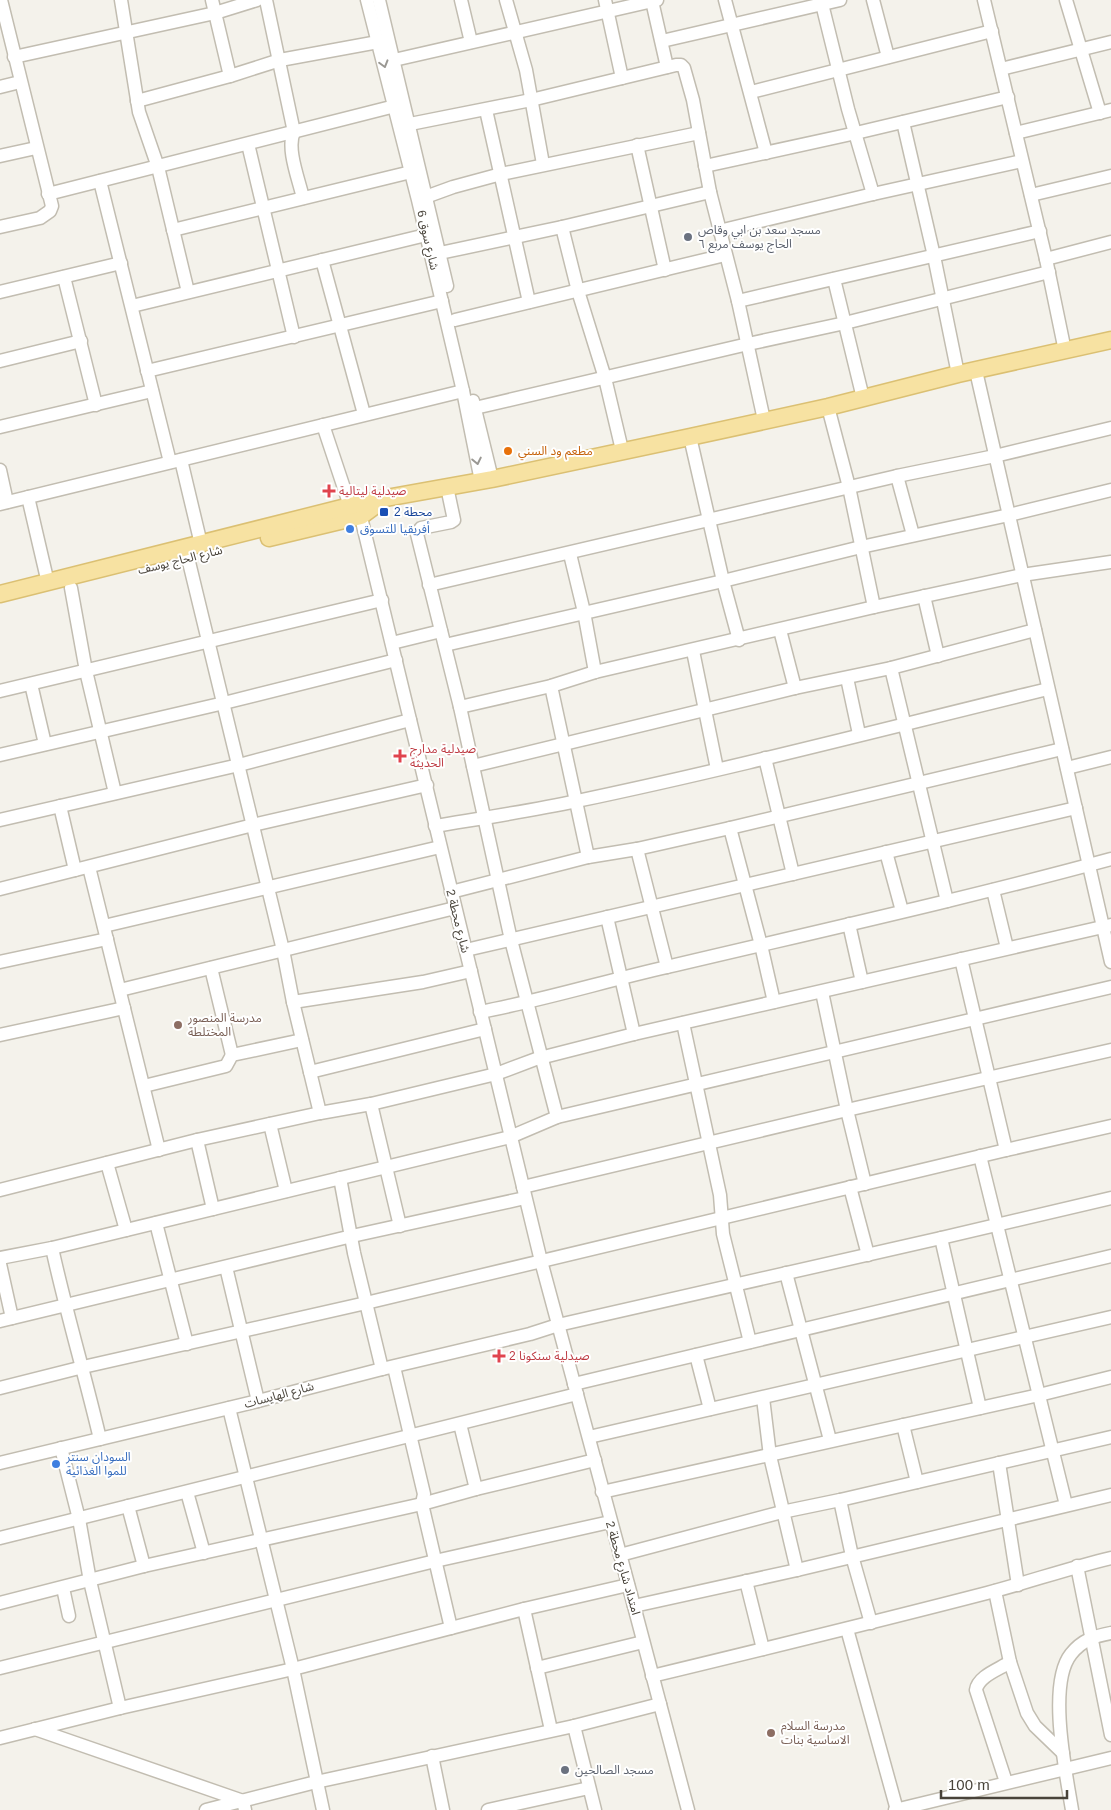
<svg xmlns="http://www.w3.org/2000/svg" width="1111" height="1810" viewBox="0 0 1111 1810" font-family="Arial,'Noto Sans Arabic',sans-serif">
<rect width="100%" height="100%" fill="#f4f2eb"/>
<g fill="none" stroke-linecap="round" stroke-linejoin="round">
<defs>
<g id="minor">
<path d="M 121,0 L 139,112 L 158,167 L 188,292"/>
<path d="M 212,0 L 230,76"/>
<path d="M 266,0 L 294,132 C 286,148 299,180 303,198"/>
<path d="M 367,0 L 418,200 L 463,391 L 481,481"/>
<path d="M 379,0 L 447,286"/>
<path d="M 461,0 L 471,42"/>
<path d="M 506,0 L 526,70 L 543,164"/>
<path d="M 605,0 L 622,78"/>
<path d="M 725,0 L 766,153"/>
<path d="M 873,0 L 888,57"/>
<path d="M 984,0 L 1046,259 L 1065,351"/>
<path d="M 1066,0 L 1100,113"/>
<path d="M 652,1 L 667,67"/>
<path d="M 822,4 L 848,109 L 873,194"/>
<path d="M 662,41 L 840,0"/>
<path d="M 14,57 L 215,13 L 257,0"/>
<path d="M 394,60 L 657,0"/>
<path d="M 1001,69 L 1111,42"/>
<path d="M 0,87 L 20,82"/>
<path d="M 751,92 L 992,31"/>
<path d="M 137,101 L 230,76 L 280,60 L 378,42"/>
<path d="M 486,110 L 529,302"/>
<path d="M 903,122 L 934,256 L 958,374"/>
<path d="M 410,124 L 531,100 L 676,65 L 681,65 L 684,68 L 693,100 L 710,192 L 738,301 L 764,420"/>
<path d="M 1016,133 L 1111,110"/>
<path d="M 248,144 L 294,337"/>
<path d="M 637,145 L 665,270"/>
<path d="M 0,156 L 36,148"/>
<path d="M 705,166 L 856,133 L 1008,97"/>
<path d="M 100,181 L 170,462"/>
<path d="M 48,194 L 395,106"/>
<path d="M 1031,195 L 1111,176"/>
<path d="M 420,199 L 453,187 L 501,174 L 699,133"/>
<path d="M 0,227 L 40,218 L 50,211 L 52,206 L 1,0"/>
<path d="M 562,227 L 578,291 L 605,378 L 622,450"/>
<path d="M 173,230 L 411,172"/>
<path d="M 719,231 L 873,194 L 1022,161"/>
<path d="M 440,253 L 562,227 L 710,192"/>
<path d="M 1046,259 L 1111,242"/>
<path d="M 322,260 L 364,414"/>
<path d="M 64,277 L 96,405"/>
<path d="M 834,279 L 863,398"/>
<path d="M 0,292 L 121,263"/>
<path d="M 738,301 L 1040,231"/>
<path d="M 132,306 L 426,235"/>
<path d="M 455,320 L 725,255"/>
<path d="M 0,361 L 81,341"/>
<path d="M 147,371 L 442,301"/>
<path d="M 976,371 L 1111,962"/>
<path d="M 473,401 L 492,479"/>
<path d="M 828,407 L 849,487 L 874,607"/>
<path d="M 475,408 L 748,344 L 845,323 L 1049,272"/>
<path d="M 323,425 L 350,506"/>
<path d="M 0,427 L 152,391"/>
<path d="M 690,437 L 723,581 L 739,640"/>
<path d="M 181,460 L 201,544"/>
<path d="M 0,470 L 7,502"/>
<path d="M 897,476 L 913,535"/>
<path d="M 447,487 L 454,520 L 451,522 L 421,528 L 417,534 L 460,707 L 511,940 L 557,1117"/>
<path d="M 28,497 L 48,583"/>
<path d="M 0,504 L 463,391"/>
<path d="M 359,509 L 541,1261 L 634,1606 L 688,1810"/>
<path d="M 570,554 L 584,612 L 595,672"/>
<path d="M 188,558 L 283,950 L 293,1002 L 320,1113"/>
<path d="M 429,585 L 897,476 L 995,456 L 1111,428"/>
<path d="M 71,588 L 86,671 L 115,793"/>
<path d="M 924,596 L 938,656"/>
<path d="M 780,630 L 795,688"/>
<path d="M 392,643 L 441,631"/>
<path d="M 445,645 L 723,581 L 861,547 L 1009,515 L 1111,490"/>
<path d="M 693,651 L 717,769"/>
<path d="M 891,668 L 947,901"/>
<path d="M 847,678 L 859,734"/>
<path d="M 31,684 L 45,744"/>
<path d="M 551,686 L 588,857"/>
<path d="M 0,691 L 382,600"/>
<path d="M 460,707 L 551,686 L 595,672 L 874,607 L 1022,575 L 1111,562"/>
<path d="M 0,755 L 224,703 L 396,660"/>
<path d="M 765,758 L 793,874"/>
<path d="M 473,766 L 795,688 L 891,668 L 1035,630"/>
<path d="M 1067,768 L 1111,757"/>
<path d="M 60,806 L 75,870"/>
<path d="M 0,820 L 239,765 L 410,720"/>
<path d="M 435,826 C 483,818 530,811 577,801 C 735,768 891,727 1048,689"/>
<path d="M 730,828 L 761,945 L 774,1002"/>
<path d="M 637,849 L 667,967"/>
<path d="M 886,852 L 902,911"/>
<path d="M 89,867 L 159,1150"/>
<path d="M 0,889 L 253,825 L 427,785"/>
<path d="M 993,890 L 1007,948"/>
<path d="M 451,892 L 588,857 L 637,849 L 730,828 L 1062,749"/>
<path d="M 607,917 L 634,1034"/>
<path d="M 849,924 L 862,982"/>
<path d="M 104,926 L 440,847"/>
<path d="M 466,950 L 1076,808"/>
<path d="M 961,959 L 1006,1150"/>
<path d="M 0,962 L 107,939"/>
<path d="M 211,968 L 232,1055"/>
<path d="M 120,990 L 455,908"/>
<path d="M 822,992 L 847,1110 L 865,1184"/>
<path d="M 293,1002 L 423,982 L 471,971"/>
<path d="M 480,1012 C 544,1000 605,981 667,967 C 815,932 964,899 1111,859"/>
<path d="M 683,1023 L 720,1195 L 723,1234 L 750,1342"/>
<path d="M 0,1035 L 124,1008"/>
<path d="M 310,1072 L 485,1029"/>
<path d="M 144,1086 L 226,1066 L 232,1055 L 302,1040"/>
<path d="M 371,1104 L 400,1226"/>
<path d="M 270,1124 L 286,1191"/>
<path d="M 197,1140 L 213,1209"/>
<path d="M 980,1156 L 1066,1505"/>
<path d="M 107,1163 L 126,1230"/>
<path d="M 340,1178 L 354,1253 L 382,1369"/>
<path d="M 523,1187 L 847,1110 L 1111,1050"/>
<path d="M 850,1187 L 868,1255"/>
<path d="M 0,1190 L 197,1140 L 320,1113 L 371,1104 L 496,1074 L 536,1059 L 634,1034 L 1111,925"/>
<path d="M 156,1223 L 187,1344"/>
<path d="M 941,1238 L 980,1408"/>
<path d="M 52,1248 C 66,1312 85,1375 100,1439"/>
<path d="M 0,1258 L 52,1248 L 510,1137 L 557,1117 L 1111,987"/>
<path d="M 0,1264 L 12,1318"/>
<path d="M 226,1267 L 258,1401"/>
<path d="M 786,1273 L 830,1440"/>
<path d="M 0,1321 L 352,1236 L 525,1198"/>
<path d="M 696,1355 L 710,1409"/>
<path d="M 394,1367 L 424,1494 L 422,1504 L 451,1628"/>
<path d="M 574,1384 L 1111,1256"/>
<path d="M 0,1388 L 83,1367 L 366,1303 L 1006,1150 L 1111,1126"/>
<path d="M 763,1398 L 770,1456 L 797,1570"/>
<path d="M 229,1408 L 293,1669 L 323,1810"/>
<path d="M 460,1424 L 476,1489"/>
<path d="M 903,1425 L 917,1482"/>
<path d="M 589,1437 L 1111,1317"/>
<path d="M 61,1448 L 79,1519 L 90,1581 L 120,1708"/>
<path d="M 0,1463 L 258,1401 L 382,1369 L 530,1334 L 558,1325 L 941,1238 L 1111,1198"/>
<path d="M 999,1463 L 1018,1585"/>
<path d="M 187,1492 L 204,1553"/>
<path d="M 602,1492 L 1039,1395 L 1111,1377"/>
<path d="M 840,1500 L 852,1556 L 871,1623"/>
<path d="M 128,1506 L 144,1566"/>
<path d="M 0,1538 L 577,1394"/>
<path d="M 620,1555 L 782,1512 L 840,1500 L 1111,1437"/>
<path d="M 1077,1566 L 1111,1735"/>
<path d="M 746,1581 L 763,1649"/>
<path d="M 63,1588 L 69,1616"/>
<path d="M 995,1591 L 1010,1662 L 1027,1713 L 1035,1726 L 1063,1753"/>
<path d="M 0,1603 L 144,1566 L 422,1504 L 476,1489 L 595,1460"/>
<path d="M 634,1606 L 797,1570 L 1111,1495"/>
<path d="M 524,1609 L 551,1730"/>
<path d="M 847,1629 L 897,1810"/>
<path d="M 0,1668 L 435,1561 L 610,1522"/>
<path d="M 537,1668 L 643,1642"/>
<path d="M 652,1676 C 764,1649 875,1622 987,1593 C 1029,1582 1069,1568 1111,1558"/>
<path d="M 574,1726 L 595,1810"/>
<path d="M 35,1729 L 243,1801 L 245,1810"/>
<path d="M 0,1738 L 120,1708 L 293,1669 L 524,1609 L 628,1585"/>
<path d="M 432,1756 L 443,1810"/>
<path d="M 1006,1782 L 976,1690 C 978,1676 1000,1669 1010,1662"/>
<path d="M 206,1810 L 316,1782 L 574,1726 L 660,1704"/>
<path d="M 488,1810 L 589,1788"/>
<path d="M 895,1810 L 1111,1758"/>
<path d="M 1072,1810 C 1066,1773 1047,1684 1071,1654 C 1082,1640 1095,1636 1111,1633"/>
</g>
<g id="major">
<path d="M 269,538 L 361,516 L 380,502"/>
<path d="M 0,594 L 350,506 L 386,498 L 492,479 L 690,437 L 828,407 L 958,374 L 1111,340"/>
</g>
</defs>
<use href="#minor" stroke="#c2bdb1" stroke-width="15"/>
<use href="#major" stroke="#dbc073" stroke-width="19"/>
<use href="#minor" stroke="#fff" stroke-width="12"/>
<use href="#major" stroke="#f7e2a2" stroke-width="16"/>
</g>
<defs><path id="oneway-chevron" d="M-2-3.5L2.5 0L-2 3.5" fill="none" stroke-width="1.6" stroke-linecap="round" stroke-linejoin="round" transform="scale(1.25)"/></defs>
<g stroke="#9a9893">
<use href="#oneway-chevron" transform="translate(384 64) rotate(74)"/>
<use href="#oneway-chevron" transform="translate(477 461) rotate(78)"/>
</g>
<g fill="#6b7280" stroke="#fff" stroke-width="2">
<circle cx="688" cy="237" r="5"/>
<circle cx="565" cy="1770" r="5"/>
</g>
<circle fill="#e8710a" stroke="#fff" stroke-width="2" cx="508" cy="451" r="5"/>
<g fill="#e0444e" stroke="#fff" stroke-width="2">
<path d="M326.5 483.5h5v5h5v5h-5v5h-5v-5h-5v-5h5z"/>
<path d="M397.5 748.5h5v5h5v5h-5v5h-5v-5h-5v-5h5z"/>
<path d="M496.5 1348.5h5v5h5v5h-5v5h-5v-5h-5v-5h5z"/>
</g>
<rect fill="#1a4fb4" stroke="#fff" stroke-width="2" x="379" y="507" width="10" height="10" rx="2.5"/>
<g fill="#3f7fe0" stroke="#fff" stroke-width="2">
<circle cx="350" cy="529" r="5"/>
<circle cx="56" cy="1464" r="5"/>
</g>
<g fill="#8d6e63" stroke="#fff" stroke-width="2">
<circle cx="178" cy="1025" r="5"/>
<circle cx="771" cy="1733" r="5"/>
</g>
<g text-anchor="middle" stroke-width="4" stroke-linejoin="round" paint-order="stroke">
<g font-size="12" fill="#5b616d" stroke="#fff" text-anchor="start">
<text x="698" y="234">مسجد سعد بن ابي وقاص<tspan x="698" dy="14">الحاج يوسف مربع ٦</tspan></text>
<text x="575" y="1774">مسجد الصالحين</text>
</g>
<g font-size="12" fill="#48433a" stroke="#fff">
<text transform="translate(428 240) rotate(77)" y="4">شارع سوق 6</text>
<text transform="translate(180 560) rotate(-14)" y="4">شارع الحاج يوسف</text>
<text transform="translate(458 921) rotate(76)" y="4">شارع محطة 2</text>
<text transform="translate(279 1395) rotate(-15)" y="4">شارع الهايسات</text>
<text transform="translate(623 1568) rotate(74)" y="4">امتداد شارع محطة 2</text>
</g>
<g font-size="12" fill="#c56008" stroke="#fff" text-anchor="start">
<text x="518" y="455">مطعم ود السني</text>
</g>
<g font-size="12" fill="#be3a42" stroke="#fff" text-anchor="start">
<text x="339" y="495">صيدلية ليتالية</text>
<text x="410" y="753">صيدلية مدارج<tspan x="410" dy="14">الحديثة</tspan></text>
<text x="509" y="1360">صيدلية سنكونا 2</text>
</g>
<g font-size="12" fill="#164399" stroke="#fff" text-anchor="start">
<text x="394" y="516">محطة 2</text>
</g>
<g font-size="12" fill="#366cbe" stroke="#fff" text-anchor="start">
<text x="360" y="533">أفريقيا للتسوق</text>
<text x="66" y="1461">السودان سنتر<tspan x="66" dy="14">للموا الغذائية</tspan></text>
</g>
<g font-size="12" fill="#785e54" stroke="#fff" text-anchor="start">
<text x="188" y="1022">مدرسة المنصور<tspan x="188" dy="14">المختلطة</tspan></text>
<text x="781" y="1730">مدرسة السلام<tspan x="781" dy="14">الاساسية بنات</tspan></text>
</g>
</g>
<path d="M941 1790v8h126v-8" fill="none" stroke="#48433a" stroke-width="2.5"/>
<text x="948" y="1790" font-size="15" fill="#48433a" stroke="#ffffff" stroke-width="4" paint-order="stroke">100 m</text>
</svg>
